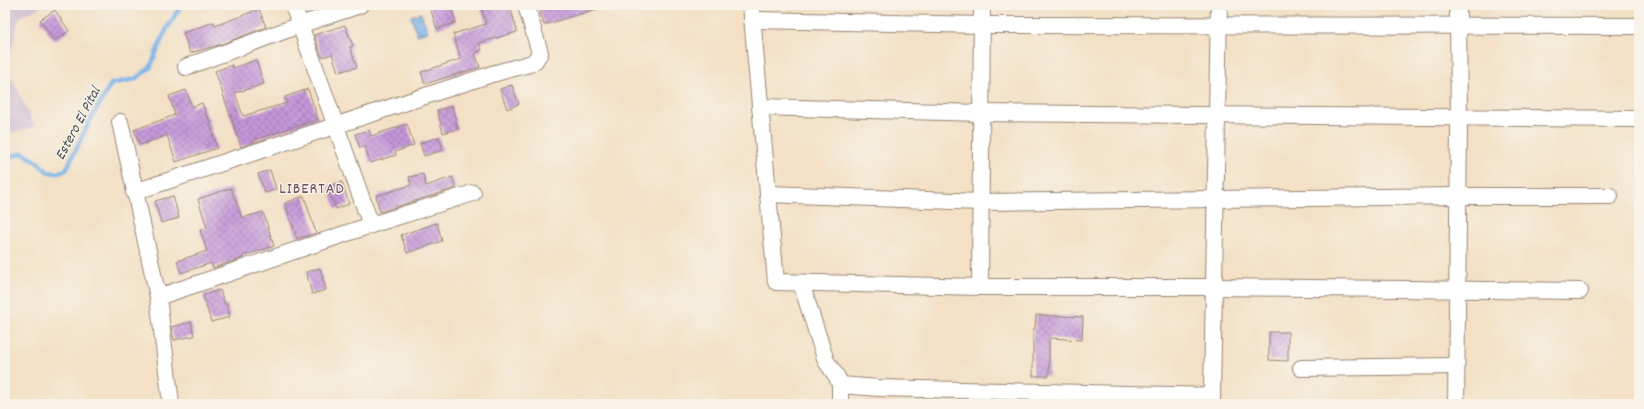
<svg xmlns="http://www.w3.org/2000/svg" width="1644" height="409" viewBox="0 0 1644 409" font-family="Dekko,sans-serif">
<defs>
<pattern id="water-ripples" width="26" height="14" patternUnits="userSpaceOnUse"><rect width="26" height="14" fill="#7ab4eb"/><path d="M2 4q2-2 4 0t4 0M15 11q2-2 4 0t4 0" fill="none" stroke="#6593be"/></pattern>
<pattern id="building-cross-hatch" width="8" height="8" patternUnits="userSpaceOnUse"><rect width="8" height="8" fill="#c496da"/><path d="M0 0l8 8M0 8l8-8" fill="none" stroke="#a07bb0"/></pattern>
</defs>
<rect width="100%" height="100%" fill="#f7f3e8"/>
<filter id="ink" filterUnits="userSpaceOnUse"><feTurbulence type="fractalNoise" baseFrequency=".025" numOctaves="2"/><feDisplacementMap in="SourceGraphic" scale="8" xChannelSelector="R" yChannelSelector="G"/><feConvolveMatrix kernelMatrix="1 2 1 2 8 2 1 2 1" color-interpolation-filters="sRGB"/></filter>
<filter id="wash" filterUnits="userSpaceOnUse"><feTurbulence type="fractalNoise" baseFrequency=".012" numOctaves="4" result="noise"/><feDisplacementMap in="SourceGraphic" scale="16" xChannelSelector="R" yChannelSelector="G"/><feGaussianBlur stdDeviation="0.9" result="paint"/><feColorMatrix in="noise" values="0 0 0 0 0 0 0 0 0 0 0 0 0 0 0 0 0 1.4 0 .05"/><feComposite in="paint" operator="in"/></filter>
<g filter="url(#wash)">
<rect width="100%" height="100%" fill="#f3e0c5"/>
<path fill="#cebed2" d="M 5,5 L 44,5 L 19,18 L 7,68 L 35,127 L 5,134 Z"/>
<path fill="url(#water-ripples)" stroke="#5a6f84" d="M 421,13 L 428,32 L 417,35 L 411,16 Z"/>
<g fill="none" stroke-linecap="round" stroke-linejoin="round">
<path stroke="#7ab4eb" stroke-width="4.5" d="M 5,158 L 23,153 L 37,162 L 48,172 L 57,173 L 66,170 L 90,120 L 111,84 L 135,79 L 150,68 L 164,34 L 181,5"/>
</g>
<g id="blocks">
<g fill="url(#building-cross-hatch)">
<path d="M 429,5 L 450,5 L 456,22 L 437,29 Z"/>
<path d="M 480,5 L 510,5 L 517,32 L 479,43 L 482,50 L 475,53 L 480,67 L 425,84 L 421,72 L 461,59 L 453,34 L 486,24 Z"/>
<path d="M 538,5 L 599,5 L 599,8 L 544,25 Z"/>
<path d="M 259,9 L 266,27 L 222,44 L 190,53 L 183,33 L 214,22 L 215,26 Z"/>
<path d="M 55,10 L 69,31 L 54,41 L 40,20 Z"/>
<path d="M 345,25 L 353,46 L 350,47 L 357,67 L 338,72 L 332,54 L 322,57 L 314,35 Z"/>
<path d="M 256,60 L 264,84 L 235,93 L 243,116 L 287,103 L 285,97 L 308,89 L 318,119 L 254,140 L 255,142 L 241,147 L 215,71 L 232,65 L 233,68 Z"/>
<path d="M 512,85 L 519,104 L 507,109 L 500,89 Z"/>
<path d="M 186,90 L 192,107 L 202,103 L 207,117 L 208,116 L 217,148 L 176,162 L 167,135 L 140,145 L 134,130 L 175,115 L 169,96 Z"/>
<path d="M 452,106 L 458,129 L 443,133 L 437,110 Z"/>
<path d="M 407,124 L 414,145 L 395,152 L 396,155 L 370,163 L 365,146 L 360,148 L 355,134 L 369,130 L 371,136 Z"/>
<path d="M 439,137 L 443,150 L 424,156 L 420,143 Z"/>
<path d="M 270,170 L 276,189 L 265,193 L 258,174 Z"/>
<path d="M 423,174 L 426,186 L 452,177 L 456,188 L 380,212 L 376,196 L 411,185 L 409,177 Z"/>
<path d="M 342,182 L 349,204 L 336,209 L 328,186 Z"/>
<path d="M 231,188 L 242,218 L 263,212 L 274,246 L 243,256 L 243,258 L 213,268 L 211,263 L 181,273 L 177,261 L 207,251 L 200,230 L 207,228 L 198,199 Z"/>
<path d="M 173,196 L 179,218 L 161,223 L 155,201 Z"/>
<path d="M 304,196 L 316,233 L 297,239 L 285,203 Z"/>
<path d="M 437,223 L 442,241 L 407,253 L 401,235 Z"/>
<path d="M 320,268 L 326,290 L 312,294 L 306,272 Z"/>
<path d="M 220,290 L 225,305 L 227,304 L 230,317 L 211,322 L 203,295 Z"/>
<path d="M 1036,315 L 1083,317 L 1082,340 L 1049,338 L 1049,376 L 1033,376 L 1033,329 L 1035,329 Z"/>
<path d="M 191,322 L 194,336 L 174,340 L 171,327 Z"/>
<path d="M 1269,332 L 1288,332 L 1288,361 L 1269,360 Z"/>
</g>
</g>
</g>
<g filter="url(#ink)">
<use href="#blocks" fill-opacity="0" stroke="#978572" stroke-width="1"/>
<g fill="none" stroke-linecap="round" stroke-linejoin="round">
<defs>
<g id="street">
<path d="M 293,5 L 371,225"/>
<path d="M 751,5 L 776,282 L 980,287"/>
<path d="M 982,5 L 980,287 L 1214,287 L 1580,291"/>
<path d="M 752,20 L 982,25 L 1639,26"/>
<path d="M 186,67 L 300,25 L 360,5"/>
<path d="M 760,107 L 981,113 L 1639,119"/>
<path d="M 120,122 L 158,297 L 171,404"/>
<path d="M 134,192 L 492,74 L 529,64 L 534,62 L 540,53 L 526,5"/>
<path d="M 768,194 L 980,202 L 1459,196 L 1610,196"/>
<path d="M 801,283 L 826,361 L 837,377 L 840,385 L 840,404"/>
<path d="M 158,297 L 371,225 L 473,193"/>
<path d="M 1301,368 L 1456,366"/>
<path d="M 840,385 L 879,388 L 1212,396 L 1212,404"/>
<path d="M 1212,396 L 1219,5"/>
<path d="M 1456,404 L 1459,128 L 1458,5"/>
</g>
</defs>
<use href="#street" stroke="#978572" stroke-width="18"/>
<use href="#street" stroke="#fff" stroke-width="16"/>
</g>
</g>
<g text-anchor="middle" stroke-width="3" stroke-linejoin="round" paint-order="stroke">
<g font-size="15" font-style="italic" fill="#4e535c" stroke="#f7f3e8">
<text transform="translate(77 123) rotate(-62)" y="5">Estero El Pital</text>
</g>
<g font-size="16" letter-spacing="1" fill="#6b5060" stroke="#f7f3e8">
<text x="312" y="193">LIBERTAD</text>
</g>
</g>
<rect width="1644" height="409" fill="none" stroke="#f7f3e8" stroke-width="20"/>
</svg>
